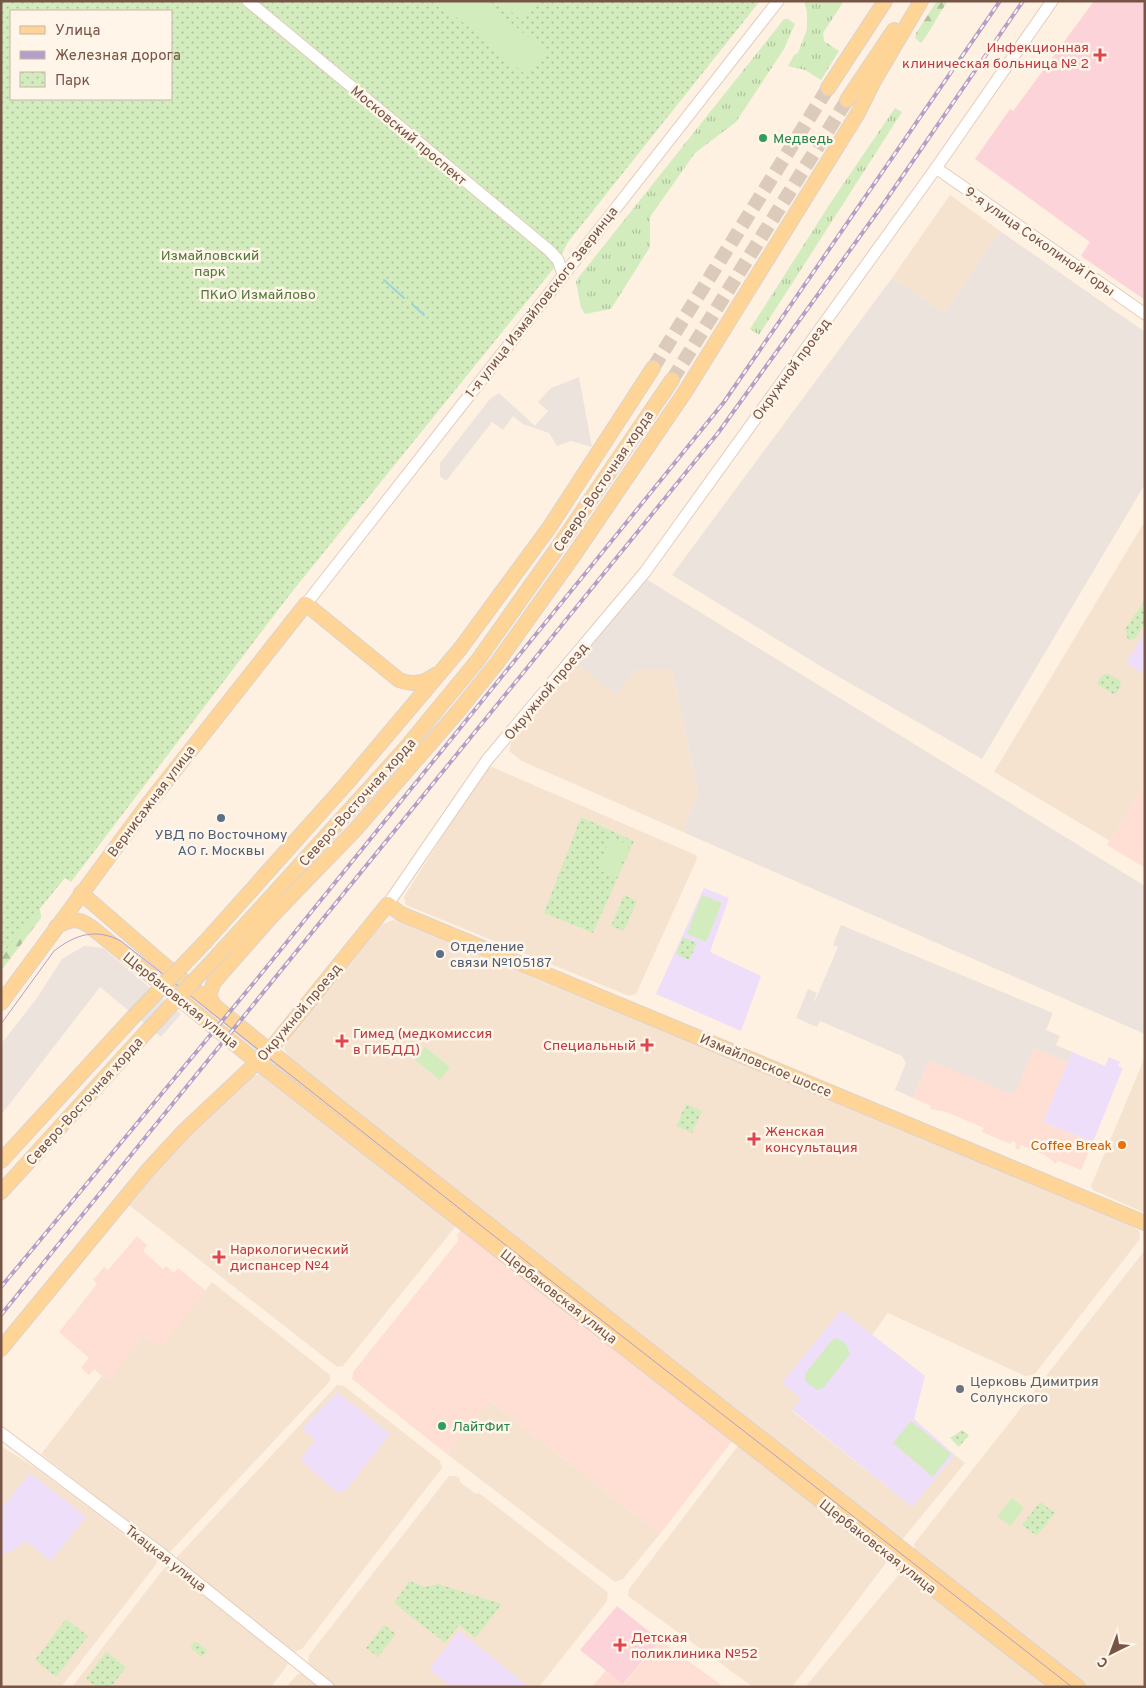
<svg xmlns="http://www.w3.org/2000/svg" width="1146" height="1688" viewBox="0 0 1146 1688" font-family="Overpass,sans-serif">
<defs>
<pattern id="grass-tufts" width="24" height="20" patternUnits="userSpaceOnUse" patternTransform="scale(1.25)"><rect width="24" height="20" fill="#d3ecbe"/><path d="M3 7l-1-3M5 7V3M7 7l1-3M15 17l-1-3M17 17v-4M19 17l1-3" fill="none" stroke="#b0c29c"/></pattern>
<pattern id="forest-firs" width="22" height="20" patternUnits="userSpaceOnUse" patternTransform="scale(1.25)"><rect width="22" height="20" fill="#d3ecbe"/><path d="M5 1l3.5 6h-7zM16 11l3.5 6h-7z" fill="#b0c29c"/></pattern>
<pattern id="park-dots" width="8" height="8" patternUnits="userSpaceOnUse" patternTransform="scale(1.25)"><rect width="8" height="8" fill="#d3ecbe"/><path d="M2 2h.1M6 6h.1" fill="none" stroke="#b0c29c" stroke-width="1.8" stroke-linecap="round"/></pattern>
</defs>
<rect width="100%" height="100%" fill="#fef1e1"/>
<g fill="#f6e3cf">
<path d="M 950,195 L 1000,231 L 944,313 L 892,278 Z"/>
<path d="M 1145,521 L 1145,783 L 1110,841 L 994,772 Z"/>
<path d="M 576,663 L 616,694 L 636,669 L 672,669 L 698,792 L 683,832 L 522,761 L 509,751 L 512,739 Z"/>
<path d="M 492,767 L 696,855 L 697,859 L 636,994 L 629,996 L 406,905 L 404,897 L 408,890 L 486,769 Z"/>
<path d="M 393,920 L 1131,1225 L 1139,1231 L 1140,1239 L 1034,1375 L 1025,1376 L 888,1313 L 872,1335 L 841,1310 L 782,1383 L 802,1399 L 792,1411 L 912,1507 L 955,1455 L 965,1463 L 902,1540 L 359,1118 L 290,1059 L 284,1049 L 286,1039 L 380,925 Z"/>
<path d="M 1145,1057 L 1145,1213 L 1093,1190 L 1091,1186 Z"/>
<path d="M 261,1073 L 456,1221 L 456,1226 L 343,1366 L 337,1367 L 129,1205 L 129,1198 L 214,1111 L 245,1080 Z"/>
<path d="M 1145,1250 L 1145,1687 L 1085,1687 L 915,1551 L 914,1544 Z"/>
<path d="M 212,1282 L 330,1375 L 330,1381 L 171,1551 L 167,1552 L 41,1454 L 102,1376 L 108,1380 L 144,1335 L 160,1347 Z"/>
<path d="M 337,1385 L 344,1386 L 440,1461 L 442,1468 L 302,1649 L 294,1652 L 177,1560 L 177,1557 Z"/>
<path d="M 489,1400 L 660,1534 L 623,1579 L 615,1582 L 612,1580 L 447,1454 Z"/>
<path d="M 744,1445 L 885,1555 L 886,1563 L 792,1687 L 753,1687 L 628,1596 L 629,1589 L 737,1447 Z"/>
<path d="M 1,1446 L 36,1468 L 157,1559 L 157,1563 L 61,1687 L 1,1687 Z"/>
<path d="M 449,1476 L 456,1476 L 460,1478 L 460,1482 L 476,1494 L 479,1493 L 605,1590 L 608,1593 L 607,1601 L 539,1687 L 336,1687 L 311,1667 L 308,1664 L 309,1655 Z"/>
<path d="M 165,1567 L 168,1567 L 285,1659 L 288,1663 L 286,1667 L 271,1687 L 72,1687 Z"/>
<path d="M 902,1571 L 1053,1687 L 805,1687 Z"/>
<path d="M 298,1674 L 303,1674 L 319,1687 L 286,1687 Z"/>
</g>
<g fill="#ffdfd4">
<path d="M 1145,783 L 1145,868 L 1107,845 Z"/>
<path d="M 1034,1048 L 1068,1062 L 1043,1122 L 1093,1142 L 1081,1170 L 1058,1161 L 1056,1164 L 1045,1155 L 1021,1145 L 1019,1150 L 1015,1148 L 1016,1143 L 1012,1141 L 1011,1144 L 982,1132 L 984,1128 L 946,1112 L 930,1109 L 931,1106 L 913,1098 L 929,1060 Z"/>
<path d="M 462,1229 L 733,1440 L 660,1534 L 489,1400 L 447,1454 L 352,1379 L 353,1372 L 458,1241 L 457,1235 Z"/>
<path d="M 137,1236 L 147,1245 L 143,1251 L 163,1269 L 166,1266 L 174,1273 L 178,1268 L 206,1291 L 160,1347 L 144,1335 L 108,1381 L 94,1369 L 89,1375 L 81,1368 L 89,1358 L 59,1332 L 97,1284 L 93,1280 L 104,1267 L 108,1270 Z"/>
<path d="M 660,1640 L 724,1687 L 592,1687 L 606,1670 L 624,1684 Z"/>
</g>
<g fill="#ece3dd">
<path d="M 1000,231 L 1145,332 L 1145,484 L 982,759 L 827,670 L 672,575 L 892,278 L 944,313 Z"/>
<path d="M 579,377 L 592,447 L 571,441 L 557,446 L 549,433 L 523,424 L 513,416 L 503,430 L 492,422 L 446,481 L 440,476 L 440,463 L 490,399 L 499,393 L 535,426 L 548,411 L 538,402 L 551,388 Z"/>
<path d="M 646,579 L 1145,886 L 1145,1034 L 683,832 L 698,792 L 672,669 L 636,669 L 616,695 L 576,663 Z"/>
<path d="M 841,925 L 1053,1013 L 1046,1030 L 1060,1036 L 1056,1045 L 1072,1052 L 1068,1062 L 1034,1048 L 1014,1095 L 929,1060 L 913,1098 L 895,1090 L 906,1063 L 902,1056 L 820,1021 L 817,1027 L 796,1018 L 808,989 L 817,993 L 814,1001 L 815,1001 L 838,947 L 833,945 Z"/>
<path d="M 84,946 L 103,948 L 181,1014 L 161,1037 L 100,987 L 1,1115 L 1,1044 L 37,998 L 62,959 Z"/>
</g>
<g fill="#eedefa">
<path d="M 1145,632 L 1145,675 L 1126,663 Z"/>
<path d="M 704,888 L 729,898 L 710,952 L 761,976 L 741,1031 L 656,994 Z"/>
<path d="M 1072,1052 L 1105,1066 L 1109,1057 L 1120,1062 L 1118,1066 L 1123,1068 L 1093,1142 L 1043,1122 Z"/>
<path d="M 841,1310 L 925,1376 L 914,1419 L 955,1455 L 912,1507 L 792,1410 L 801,1398 L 782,1383 Z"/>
<path d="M 337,1392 L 390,1434 L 347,1489 L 338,1493 L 300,1460 L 315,1440 L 302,1429 Z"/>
<path d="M 30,1473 L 86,1517 L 51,1561 L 26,1541 L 14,1550 L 1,1555 L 1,1506 L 5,1504 Z"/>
<path d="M 459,1631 L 529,1687 L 451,1687 L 429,1669 Z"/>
</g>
<g fill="#fdd3da">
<path d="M 1094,1 L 1145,1 L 1145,300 L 1081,256 L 1090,242 L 975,159 L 1010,109 L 1013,111 Z"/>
<path d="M 617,1606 L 660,1640 L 623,1684 L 580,1650 Z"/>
</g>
<g fill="url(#grass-tufts)">
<path d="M 804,1 L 844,1 L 823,33 L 824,41 L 839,51 L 821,80 L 805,70 L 788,66 L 794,55 L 798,53 L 807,29 L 807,12 Z"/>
<path d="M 784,19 L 788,19 L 795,24 L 784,49 L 736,122 L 695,153 L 650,217 L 650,247 L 611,309 L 585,314 L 581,308 L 576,282 L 578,278 Z"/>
<path d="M 895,108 L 902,112 L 759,335 L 750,329 L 833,199 Z"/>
</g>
<g fill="url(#forest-firs)">
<path d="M 937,1 L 948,1 C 939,13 929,34 921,43 L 915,38 L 916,33 Z"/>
<path d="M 1,869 C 16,880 42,897 41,918 L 1,971 Z"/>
</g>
<g fill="url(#park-dots)" fill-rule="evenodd">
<path d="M 1,1 L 760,1 L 568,242 L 554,268 L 291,593 L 71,882 L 65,878 L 1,956 ZM 11,11 L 171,11 L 171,99 L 11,99 Z"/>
<path d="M 1145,600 L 1145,623 L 1135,639 L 1128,640 L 1125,629 Z"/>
<path d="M 1107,673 L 1121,681 L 1120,688 L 1115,695 L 1097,684 L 1101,676 Z"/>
<path d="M 581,817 L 634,841 L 593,933 L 544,913 Z"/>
<path d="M 624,895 L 637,901 L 624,931 L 611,926 Z"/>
<path d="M 683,937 L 697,943 L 689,960 L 676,954 Z"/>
<path d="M 686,1104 L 702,1111 L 692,1133 L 676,1126 Z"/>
<path d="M 962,1430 L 969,1435 L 959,1447 L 950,1438 Z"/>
<path d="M 1040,1502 L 1055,1513 L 1037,1536 L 1022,1525 Z"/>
<path d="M 409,1581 L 425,1587 L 438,1584 L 502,1604 L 475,1638 L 459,1625 L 445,1643 L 394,1603 Z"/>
<path d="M 66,1619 L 88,1636 L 56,1677 L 35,1660 Z"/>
<path d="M 384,1625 L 396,1634 L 378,1657 L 366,1648 Z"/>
<path d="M 195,1641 L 207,1650 L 202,1657 L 190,1648 Z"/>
<path d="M 106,1652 L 126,1667 L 111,1687 L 97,1687 L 86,1679 Z"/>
</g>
<g fill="#d3ecbe">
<path d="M 437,1 L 485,1 L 546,52 L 527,76 Z"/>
<path d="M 498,1 L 536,1 L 521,20 Z"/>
<path d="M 611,837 L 629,845 L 616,877 L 598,870 Z"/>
<path d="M 702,895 L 722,903 L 706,942 L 687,934 Z"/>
<path d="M 425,1047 L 450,1067 L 440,1080 L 415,1060 Z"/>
<path d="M 837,1338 L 846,1344 L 850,1354 L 823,1388 L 817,1390 L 805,1381 L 805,1374 L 831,1341 Z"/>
<path d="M 911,1421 L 951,1454 L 933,1477 L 893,1443 Z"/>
<path d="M 1012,1498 L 1024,1508 L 1010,1526 L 997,1516 Z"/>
</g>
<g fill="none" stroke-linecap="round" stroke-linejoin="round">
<g stroke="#9ad4db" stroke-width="2">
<path d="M 384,280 L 404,298"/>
<path d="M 412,304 L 424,315"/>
</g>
<g stroke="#dccaba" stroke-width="14" stroke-dasharray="14 7" stroke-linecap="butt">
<path d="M 653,368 L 828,88"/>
<path d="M 672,380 L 847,100"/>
</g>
<defs>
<g id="minor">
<path d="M 248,1 L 550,251 L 558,260 L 563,274"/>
<path d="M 936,168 L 1145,314"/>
<path d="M 306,604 L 778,1"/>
<path d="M 388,904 L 487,760 L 645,572 L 936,168 L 1052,1"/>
<path d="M 1,1433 L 163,1555 L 328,1687"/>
</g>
<g id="major">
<path d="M 828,88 L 885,1"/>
<path d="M 847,100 L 894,30"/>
<path d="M 81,893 L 163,964 L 339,1107 L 1078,1687"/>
<path d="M 56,927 C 70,919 77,917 91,927 L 257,1062 L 1060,1687"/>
<path d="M 205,942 L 347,783 L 460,649 L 549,528 L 653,368"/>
<path d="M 218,955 L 404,750 L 478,660 L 565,537 L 672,380"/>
<path d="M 1,1003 L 145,808 L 306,604 L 399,680 C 414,685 422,684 435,675"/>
<path d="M 215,1007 L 209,995 L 214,982 L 271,917 L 355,830 L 455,715 L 497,663 L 574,555 L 685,392 L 858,113 L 874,81 L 921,1"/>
<path d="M 1,1161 L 134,1016"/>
<path d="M 1,1192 L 149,1029"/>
<path d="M 1,1349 L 148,1170 L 185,1130 L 269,1051 L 388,904 L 401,914 L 1145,1223"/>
</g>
</defs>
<use href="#minor" stroke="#e3cdbc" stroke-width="13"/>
<use href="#major" stroke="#dcd3cf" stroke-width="16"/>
<use href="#minor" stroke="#fff" stroke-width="11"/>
<use href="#major" stroke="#ffd497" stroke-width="14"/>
<path stroke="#b39fc8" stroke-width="1" d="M 1,1024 L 54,951 C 76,934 96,928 121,941 L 536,1269 L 1072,1687"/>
<defs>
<g id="rail">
<path d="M 1,1287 L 257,979 L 724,402 L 1000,1"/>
<path d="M 1,1315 L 718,433 L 884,203 L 1023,1"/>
</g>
</defs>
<use href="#rail" stroke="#b39fc8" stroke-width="4"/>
<use href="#rail" stroke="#fff5e9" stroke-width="2" stroke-dasharray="5.5" stroke-linecap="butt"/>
<defs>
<g id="major-bridge">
<path d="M 134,1016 L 205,942"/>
<path d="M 149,1029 L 218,955"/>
</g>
</defs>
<use href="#major-bridge" stroke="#dcd3cf" stroke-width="16" stroke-linecap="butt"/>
<use href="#major-bridge" stroke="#ffd497" stroke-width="14"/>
</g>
<g fill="#e0444e" stroke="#fff5e9" stroke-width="2">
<path d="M1097.5 47.5h5v5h5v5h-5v5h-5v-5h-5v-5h5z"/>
<path d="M339.5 1033.5h5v5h5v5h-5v5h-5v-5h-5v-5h5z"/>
<path d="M644.5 1037.5h5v5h5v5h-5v5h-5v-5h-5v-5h5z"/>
<path d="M751.5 1131.5h5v5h5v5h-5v5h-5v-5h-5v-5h5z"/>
<path d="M216.5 1249.5h5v5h5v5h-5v5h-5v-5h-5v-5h5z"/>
<path d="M617.5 1637.5h5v5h5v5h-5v5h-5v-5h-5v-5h5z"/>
</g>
<g fill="#2e9e5b" stroke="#fff5e9" stroke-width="2">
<circle cx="763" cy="138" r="5"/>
<circle cx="442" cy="1426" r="5"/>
</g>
<g fill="#5c6f8a" stroke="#fff5e9" stroke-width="2">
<circle cx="221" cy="818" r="5"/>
<circle cx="440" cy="954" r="5"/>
</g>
<circle fill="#e8710a" stroke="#fff5e9" stroke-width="2" cx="1122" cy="1145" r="5"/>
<circle fill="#6b7280" stroke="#fff5e9" stroke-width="2" cx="960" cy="1389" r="5"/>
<g text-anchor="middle" stroke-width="5" stroke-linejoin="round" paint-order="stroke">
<g font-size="14" fill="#be3a42" stroke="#fff5e9" text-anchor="start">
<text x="1089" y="52" text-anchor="end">Инфекционная<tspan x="1089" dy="16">клиническая больница № 2</tspan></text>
<text x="353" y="1038">Гимед (медкомиссия<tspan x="353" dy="16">в ГИБДД)</tspan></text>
<text x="636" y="1050" text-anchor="end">Специальный</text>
<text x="765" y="1136">Женская<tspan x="765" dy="16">консультация</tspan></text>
<text x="230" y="1254">Наркологический<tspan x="230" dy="16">диспансер №4</tspan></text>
<text x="631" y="1642">Детская<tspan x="631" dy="16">поликлиника №52</tspan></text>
</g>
<g font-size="14" fill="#775546" stroke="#fff5e9">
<text transform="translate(409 135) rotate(40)" y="5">Московский проспект</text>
<text transform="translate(1040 241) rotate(35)" y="5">9-я улица Соколиной Горы</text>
<text transform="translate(541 302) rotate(-52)" y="5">1-я улица Измайловского Зверинца</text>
<text transform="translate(791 369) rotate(-54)" y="5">Окружной проезд</text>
<text transform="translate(603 481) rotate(-56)" y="5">Северо-Восточная хорда</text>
<text transform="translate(546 691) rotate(-50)" y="5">Окружной проезд</text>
<text transform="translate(151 801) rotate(-53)" y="5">Вернисажная улица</text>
<text transform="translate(357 802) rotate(-48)" y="5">Северо-Восточная хорда</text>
<text transform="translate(181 1000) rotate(39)" y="5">Щербаковская улица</text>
<text transform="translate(299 1012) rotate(-50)" y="5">Окружной проезд</text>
<text transform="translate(766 1065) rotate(23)" y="5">Измайловское шоссе</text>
<text transform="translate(84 1101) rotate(-48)" y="5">Северо-Восточная хорда</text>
<text transform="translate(559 1296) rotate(38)" y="5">Щербаковская улица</text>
<text transform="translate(878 1546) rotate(38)" y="5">Щербаковская улица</text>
<text transform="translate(166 1558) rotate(38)" y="5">Ткацкая улица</text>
</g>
<g font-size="14" fill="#27864d" stroke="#fff5e9" text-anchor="start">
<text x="773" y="143">Медведь</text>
<text x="452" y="1431">ЛайтФит</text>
</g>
<g font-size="14" fill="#4f783b" stroke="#fff5e9">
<text x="210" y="260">Измайловский<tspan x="210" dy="16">парк</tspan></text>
<text x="258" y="299">ПКиО Измайлово</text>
</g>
<g font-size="14" fill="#4e5e75" stroke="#fff5e9">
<text x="221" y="839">УВД по Восточному<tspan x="221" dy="16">АО г. Москвы</tspan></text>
<text x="450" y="951" text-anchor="start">Отделение<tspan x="450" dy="16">связи №105187</tspan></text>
</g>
<g font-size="14" fill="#c56008" stroke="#fff5e9" text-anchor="end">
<text x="1112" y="1150">Coffee Break</text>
</g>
<g font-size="14" fill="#5b616d" stroke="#fff5e9" text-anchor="start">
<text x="970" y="1386">Церковь Димитрия<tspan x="970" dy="16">Солунского</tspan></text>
</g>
</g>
<rect width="1146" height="1688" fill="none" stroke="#775546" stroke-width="5"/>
<rect x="10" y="10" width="162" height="90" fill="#fff5e9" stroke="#c9b5a8"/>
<rect x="20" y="26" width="25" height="8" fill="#ffd497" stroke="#c9b5a8"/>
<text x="55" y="35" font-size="15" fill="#775546">Улица</text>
<rect x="20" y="51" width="25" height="8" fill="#b39fc8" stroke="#c9b5a8"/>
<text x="55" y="60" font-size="15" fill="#775546">Железная дорога</text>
<rect x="20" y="72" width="25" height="15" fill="url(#park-dots)" stroke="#c9b5a8"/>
<text x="55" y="85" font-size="15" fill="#775546">Парк</text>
<g transform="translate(1111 1653) rotate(222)" stroke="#fff5e9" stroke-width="4" paint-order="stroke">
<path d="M0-4L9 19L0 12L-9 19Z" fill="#775546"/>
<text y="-8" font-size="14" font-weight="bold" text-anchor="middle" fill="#775546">С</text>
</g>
</svg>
